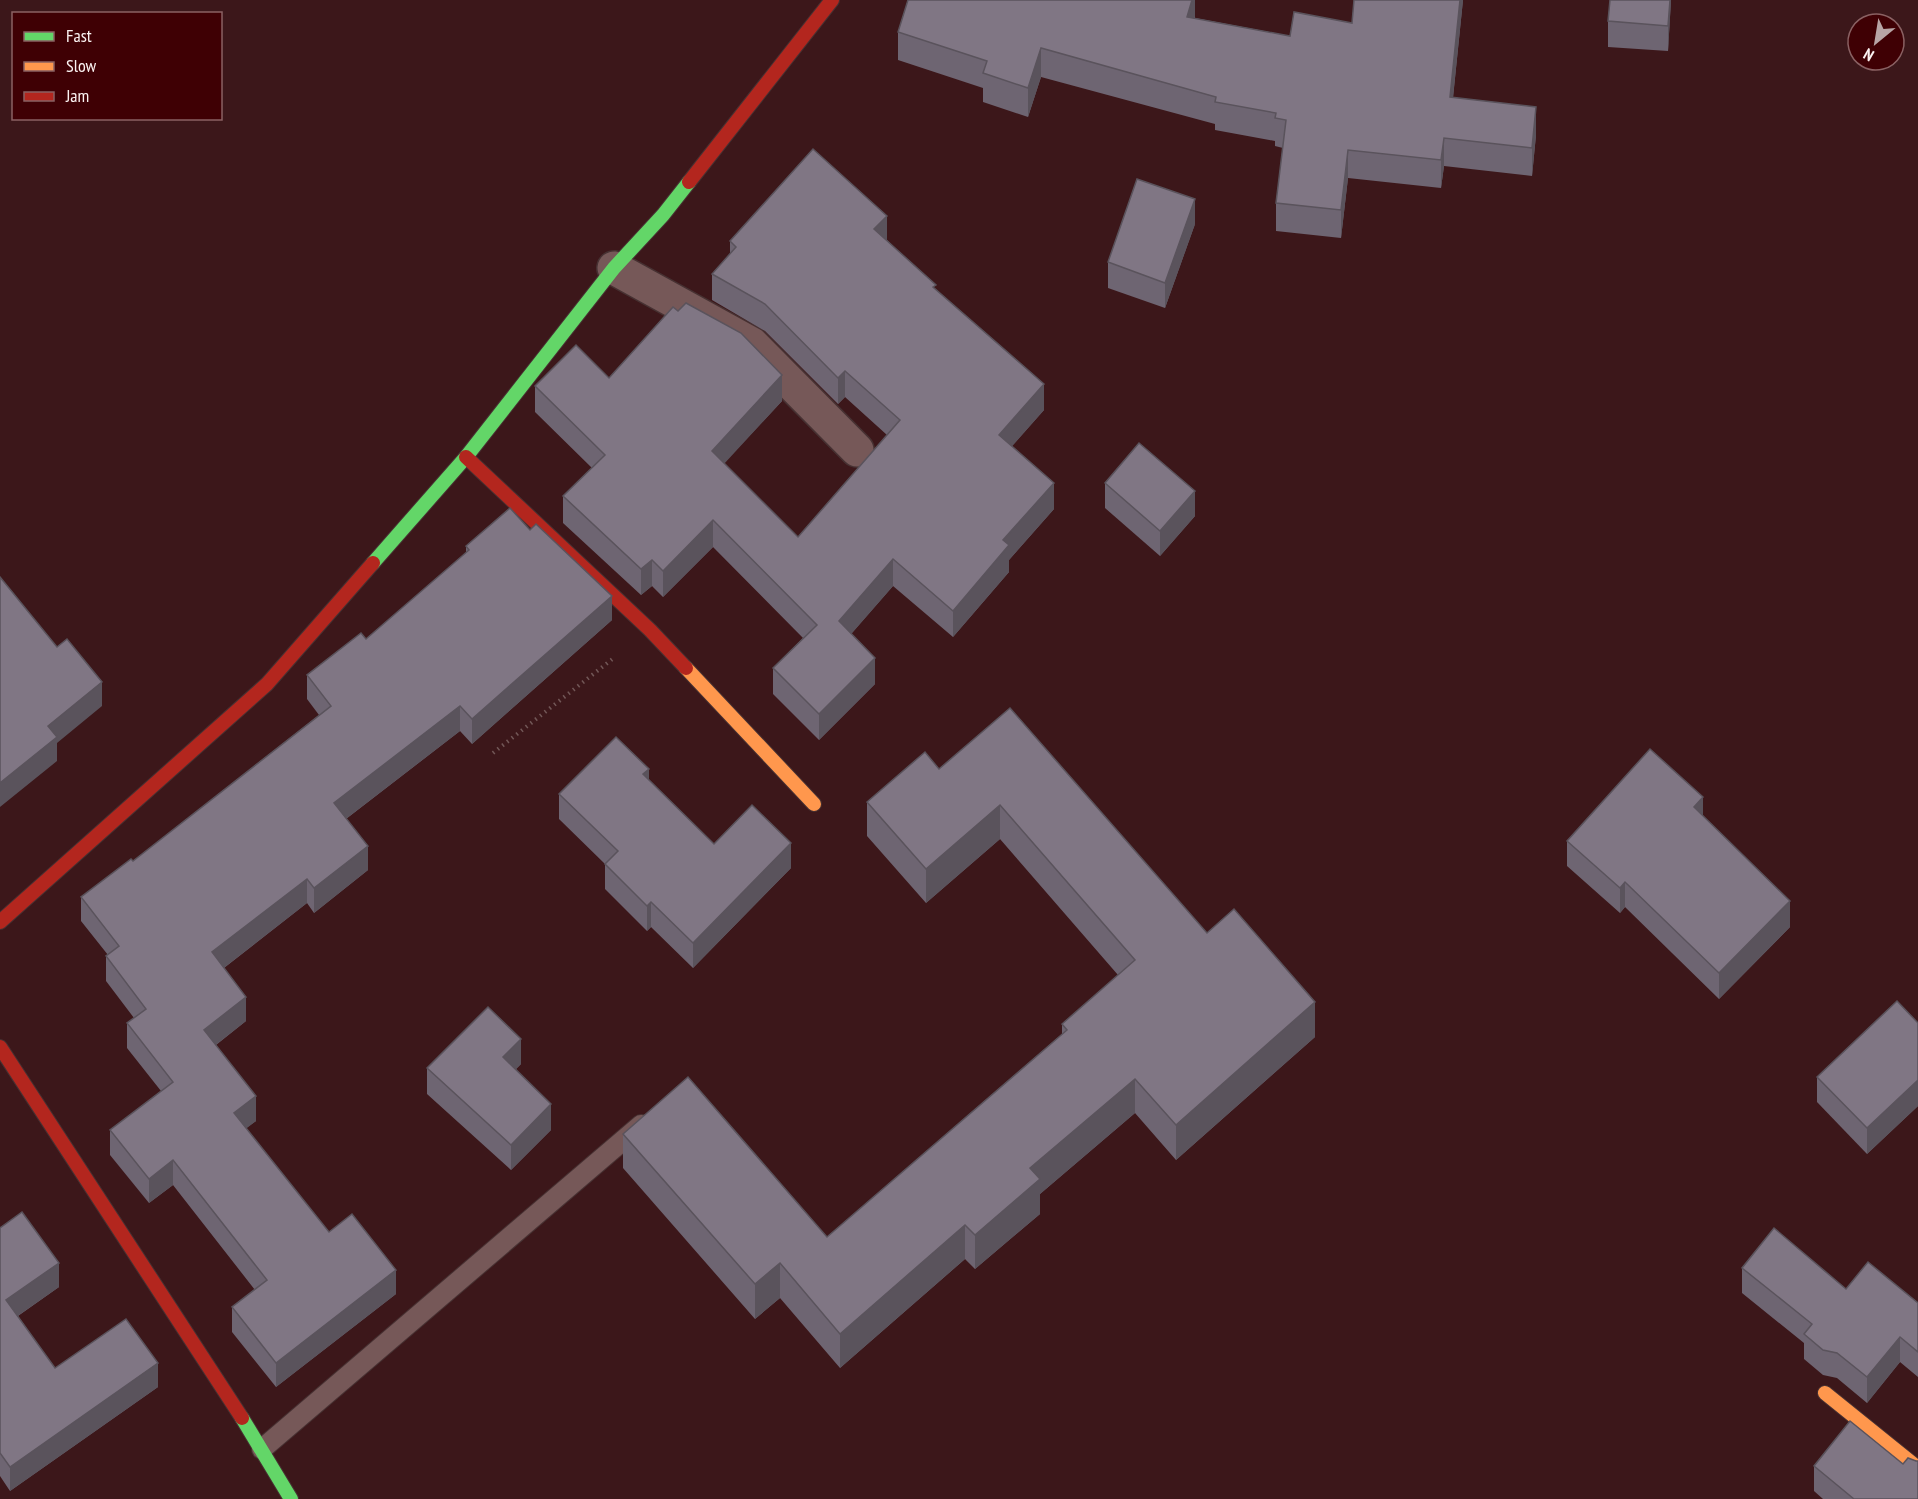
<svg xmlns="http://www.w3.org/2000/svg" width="1918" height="1499" viewBox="0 0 1918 1499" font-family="'PT Sans Narrow',sans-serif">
<rect width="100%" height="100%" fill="#3c171a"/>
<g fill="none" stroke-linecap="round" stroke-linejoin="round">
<defs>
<path id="lane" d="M 262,1449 L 641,1125"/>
<path id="street" d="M 614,268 L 752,344 L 857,450"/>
<g id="fast">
<path d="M 373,563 L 466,457 L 614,268 L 663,215 L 689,182"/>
<path d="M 242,1418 L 291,1499"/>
</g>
<g id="slow">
<path d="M 686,668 L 814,804"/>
<path d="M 1825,1393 L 1918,1468"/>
</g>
<g id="jam">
<path d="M 689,182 L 832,0"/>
<path d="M 466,457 L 650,630 L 686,668"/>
<path d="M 0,922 L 267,684 L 373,563"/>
<path d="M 0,1047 L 242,1418"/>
</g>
</defs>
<use href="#lane" stroke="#473132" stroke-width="22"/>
<use href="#street" stroke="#473132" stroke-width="36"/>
<use href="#fast" stroke="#473132" stroke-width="16"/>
<use href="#slow" stroke="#473132" stroke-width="16"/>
<use href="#jam" stroke="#473132" stroke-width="16"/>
<path stroke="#725757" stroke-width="4" stroke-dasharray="1.5 4.5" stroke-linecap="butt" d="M 493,753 L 615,657"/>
<use href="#lane" stroke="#765858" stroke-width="20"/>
<use href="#street" stroke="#765858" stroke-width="33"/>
<use href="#fast" stroke="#63d668" stroke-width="14"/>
<use href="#slow" stroke="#ff974d" stroke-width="14"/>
<use href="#jam" stroke="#b3261e" stroke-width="14"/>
</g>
<g fill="#6e6572">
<path d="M 1195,0 L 1195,18 L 1290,36 L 1352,23 L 1354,0 L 1463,0 L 1453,98 L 1536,135 L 1532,176 L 1444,166 L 1441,188 L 1348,178 L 1341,238 L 1276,231 L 1276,203 L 1283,148 L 1275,146 L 1275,141 L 1215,130 L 1215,124 L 1041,77 L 1028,117 L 983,102 L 983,88 L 898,60 L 898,32 Z"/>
<path d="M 1671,0 L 1668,51 L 1608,47 L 1608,21 Z"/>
<path d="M 1195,224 L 1165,308 L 1108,288 L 1108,262 Z"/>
<path d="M 887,240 L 936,290 L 1044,410 L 1012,446 L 1054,509 L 1009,560 L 1009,572 L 953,637 L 893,586 L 851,634 L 875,684 L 819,740 L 773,694 L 773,668 L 803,638 L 713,547 L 663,597 L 652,586 L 641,595 L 563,523 L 563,496 L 592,468 L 535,412 L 535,386 L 609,378 L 782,401 L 724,463 L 798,537 L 887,435 L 845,397 L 838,404 L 765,331 L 712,300 L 712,274 L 730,254 L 730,241 Z"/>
<path d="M 1105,483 L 1195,516 L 1160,556 L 1105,508 Z"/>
<path d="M 466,546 L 612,620 L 472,744 L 460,731 L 346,819 L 368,870 L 314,913 L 307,903 L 224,968 L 246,1021 L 216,1045 L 256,1121 L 246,1128 L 329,1232 L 396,1294 L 276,1387 L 232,1332 L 232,1307 L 255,1290 L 173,1185 L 149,1203 L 110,1155 L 110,1130 L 161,1091 L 127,1048 L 127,1023 L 134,1018 L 106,981 L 106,956 L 108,955 L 81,921 L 81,897 L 133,861 L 319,715 L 307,699 L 307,675 L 366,639 L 466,553 Z"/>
<path d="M 1010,708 L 1207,933 L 1315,1037 L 1176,1160 L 1135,1113 L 1040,1194 L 1040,1214 L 975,1269 L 965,1259 L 840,1368 L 780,1298 L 755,1319 L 623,1168 L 623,1134 L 827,1237 L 1062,1034 L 1062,1024 L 1118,975 L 1000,839 L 926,903 L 867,836 L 867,802 L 939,769 Z"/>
<path d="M 649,780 L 714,844 L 791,868 L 693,968 L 651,927 L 647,931 L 605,889 L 605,864 L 559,819 L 559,794 Z"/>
<path d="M 1567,841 L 1790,927 L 1719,999 L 1625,907 L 1620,913 L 1567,866 Z"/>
<path d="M 1918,1023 L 1918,1106 L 1867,1154 L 1817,1102 L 1817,1077 Z"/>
<path d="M 521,1064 L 516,1069 L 551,1130 L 511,1170 L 427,1094 L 427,1068 Z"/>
<path d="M 0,1228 L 59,1287 L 18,1316 L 55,1368 L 158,1387 L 10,1491 L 0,1476 Z"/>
<path d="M 1742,1268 L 1918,1303 L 1918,1377 L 1900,1362 L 1867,1403 L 1837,1378 L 1823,1375 L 1804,1359 L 1804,1343 L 1742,1293 Z"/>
<path d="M 1916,1461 L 1918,1499 L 1823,1499 L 1814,1491 L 1814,1466 L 1903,1464 Z"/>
</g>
<g fill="#5a535c">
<path d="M 1192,0 L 1195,0 L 1195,16 L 1187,45 L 1187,17 Z"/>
<path d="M 1460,0 L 1463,0 L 1450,126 L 1450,97 Z"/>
<path d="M 1670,0 L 1671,0 L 1668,51 L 1668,26 Z"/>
<path d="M 1041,48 L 1041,77 L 1028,117 L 1028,88 Z"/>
<path d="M 1536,107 L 1536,135 L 1532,176 L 1532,148 Z"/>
<path d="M 1444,138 L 1444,166 L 1441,188 L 1441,160 Z"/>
<path d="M 1348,150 L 1348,178 L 1341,238 L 1341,210 Z"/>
<path d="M 1195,199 L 1195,224 L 1165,308 L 1165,283 Z"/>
<path d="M 887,216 L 887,242 L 874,229 Z"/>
<path d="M 845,371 L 845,397 L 838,404 L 838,378 Z"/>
<path d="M 782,375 L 782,401 L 712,477 L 712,451 Z"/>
<path d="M 1044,384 L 1044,410 L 999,461 L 999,435 Z"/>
<path d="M 1054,483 L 1054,509 L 1009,560 L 1009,572 L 953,637 L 953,611 L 1003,540 Z"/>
<path d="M 1195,491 L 1195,516 L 1160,556 L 1160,531 Z"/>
<path d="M 713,520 L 713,547 L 663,597 L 663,571 Z"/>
<path d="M 893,559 L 893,586 L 839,648 L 839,621 Z"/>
<path d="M 652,560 L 652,586 L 641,595 L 641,569 Z"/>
<path d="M 612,596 L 612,620 L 472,744 L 472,719 Z"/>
<path d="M 875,658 L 875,684 L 819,740 L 819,714 Z"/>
<path d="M 102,682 L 102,706 L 57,743 L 57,761 L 0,807 L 0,783 L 48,726 Z"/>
<path d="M 460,706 L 460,731 L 334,828 L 334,803 Z"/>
<path d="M 649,769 L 649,794 L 643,774 Z"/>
<path d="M 1703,797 L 1703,822 L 1694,807 Z"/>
<path d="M 1000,805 L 1000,839 L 926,903 L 926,869 Z"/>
<path d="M 791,843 L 791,868 L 693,968 L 693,943 Z"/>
<path d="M 368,846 L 368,870 L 314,913 L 314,888 Z"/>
<path d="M 307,879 L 307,903 L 212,977 L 212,952 Z"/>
<path d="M 1625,882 L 1625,907 L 1620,913 L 1620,888 Z"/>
<path d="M 1790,901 L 1790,927 L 1719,999 L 1719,973 Z"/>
<path d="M 651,902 L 651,927 L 647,931 L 647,906 Z"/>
<path d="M 246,997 L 246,1021 L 204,1054 L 204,1030 Z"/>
<path d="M 1315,1002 L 1315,1037 L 1176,1160 L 1176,1125 Z"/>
<path d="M 521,1039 L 521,1064 L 503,1082 L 503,1057 Z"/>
<path d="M 1135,1079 L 1135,1113 L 1040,1194 L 1040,1214 L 975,1269 L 975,1235 L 1030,1168 Z"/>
<path d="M 1918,1080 L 1918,1106 L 1867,1154 L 1867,1128 Z"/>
<path d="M 256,1096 L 256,1121 L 234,1138 L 234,1113 Z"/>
<path d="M 551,1104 L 551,1130 L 511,1170 L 511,1145 Z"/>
<path d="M 173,1160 L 173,1185 L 149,1203 L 149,1179 Z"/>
<path d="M 965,1225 L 965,1259 L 840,1368 L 840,1334 Z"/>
<path d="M 59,1263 L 59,1287 L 6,1324 L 6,1300 Z"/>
<path d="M 780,1263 L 780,1298 L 755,1319 L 755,1284 Z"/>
<path d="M 396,1270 L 396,1294 L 276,1387 L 276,1363 Z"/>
<path d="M 1900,1337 L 1900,1362 L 1867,1403 L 1867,1377 Z"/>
<path d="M 158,1363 L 158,1387 L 10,1491 L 10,1467 Z"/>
</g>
<g fill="#807684" stroke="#5a535c" stroke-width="1.5">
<path d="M 908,0 L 1192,0 L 1187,17 L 1290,36 L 1294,12 L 1352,23 L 1354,0 L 1460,0 L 1450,97 L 1536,107 L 1532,148 L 1444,138 L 1441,160 L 1348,150 L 1341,210 L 1276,203 L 1286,120 L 1275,118 L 1276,113 L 1215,102 L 1216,97 L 1041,48 L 1028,88 L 983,73 L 987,61 L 898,32 Z"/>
<path d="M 1610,0 L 1670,0 L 1668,26 L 1608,21 Z"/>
<path d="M 813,149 L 887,216 L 874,229 L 936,285 L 933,287 L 1044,384 L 999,435 L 1054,483 L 1003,540 L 1009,545 L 953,611 L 893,559 L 839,621 L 875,658 L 819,714 L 773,668 L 817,625 L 713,520 L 663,571 L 652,560 L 641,569 L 563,496 L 605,455 L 535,386 L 576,345 L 609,378 L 673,307 L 678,311 L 686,303 L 741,333 L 782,375 L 712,451 L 798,537 L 900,420 L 845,371 L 838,378 L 765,304 L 712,274 L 736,247 L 730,241 Z"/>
<path d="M 1137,179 L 1195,199 L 1165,283 L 1108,262 Z"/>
<path d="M 1139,443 L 1195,491 L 1160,531 L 1105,483 Z"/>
<path d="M 510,508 L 530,530 L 536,524 L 612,596 L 472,719 L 460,706 L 334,803 L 368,846 L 314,888 L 307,879 L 212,952 L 246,997 L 204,1030 L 256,1096 L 234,1113 L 329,1232 L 352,1214 L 396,1270 L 276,1363 L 232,1307 L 267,1280 L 173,1160 L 149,1179 L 110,1130 L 173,1082 L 127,1023 L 146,1009 L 106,956 L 119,946 L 81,897 L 131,859 L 133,861 L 331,706 L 307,675 L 361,633 L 366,639 L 469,550 L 466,546 Z"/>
<path d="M 0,577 L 57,647 L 67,639 L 102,682 L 48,726 L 57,737 L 0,783 Z"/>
<path d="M 1010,708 L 1207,933 L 1234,909 L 1315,1002 L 1176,1125 L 1135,1079 L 1030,1168 L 1040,1179 L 975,1235 L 965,1225 L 840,1334 L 780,1263 L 755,1284 L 623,1134 L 688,1077 L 827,1237 L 1067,1030 L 1062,1024 L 1135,960 L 1000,805 L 926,869 L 867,802 L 925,752 L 939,769 Z"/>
<path d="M 616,737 L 649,769 L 643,774 L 714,844 L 752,805 L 791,843 L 693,943 L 651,902 L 647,906 L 605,864 L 618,851 L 559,794 Z"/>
<path d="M 1650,749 L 1703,797 L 1694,807 L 1790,901 L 1719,973 L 1625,882 L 1620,888 L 1567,841 Z"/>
<path d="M 1897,1001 L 1918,1023 L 1918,1080 L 1867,1128 L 1817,1077 Z"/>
<path d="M 488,1007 L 521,1039 L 503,1057 L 551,1104 L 511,1145 L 427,1068 Z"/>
<path d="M 22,1212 L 59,1263 L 6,1300 L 55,1368 L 126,1319 L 158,1363 L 10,1467 L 0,1453 L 0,1228 Z"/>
<path d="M 1774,1228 L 1846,1289 L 1868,1262 L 1918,1303 L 1918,1352 L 1900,1337 L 1867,1377 L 1837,1353 L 1823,1350 L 1804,1334 L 1812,1324 L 1742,1268 Z"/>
<path d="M 1850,1421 L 1903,1464 L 1908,1458 L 1916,1461 L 1918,1461 L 1918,1499 L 1854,1499 L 1814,1466 Z"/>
</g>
<rect x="12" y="12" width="210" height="108" fill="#3f0004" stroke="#8a6163" stroke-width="1.5"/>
<rect x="24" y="32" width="30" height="9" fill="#63d668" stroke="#8a6163" stroke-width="1.5"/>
<text x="66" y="42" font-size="18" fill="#fbf2f2">Fast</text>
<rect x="24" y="62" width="30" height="9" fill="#ff974d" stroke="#8a6163" stroke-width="1.5"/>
<text x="66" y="72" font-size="18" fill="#fbf2f2">Slow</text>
<rect x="24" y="92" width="30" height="9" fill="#b3261e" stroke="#8a6163" stroke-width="1.5"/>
<text x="66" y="102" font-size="18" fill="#fbf2f2">Jam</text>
<g transform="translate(1876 42) rotate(210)"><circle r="28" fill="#3f0004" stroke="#8a6163" stroke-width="1.5"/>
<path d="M0-4.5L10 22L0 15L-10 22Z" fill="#b8a5a6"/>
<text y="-9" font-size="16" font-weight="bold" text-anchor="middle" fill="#fbf2f2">N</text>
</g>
</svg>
